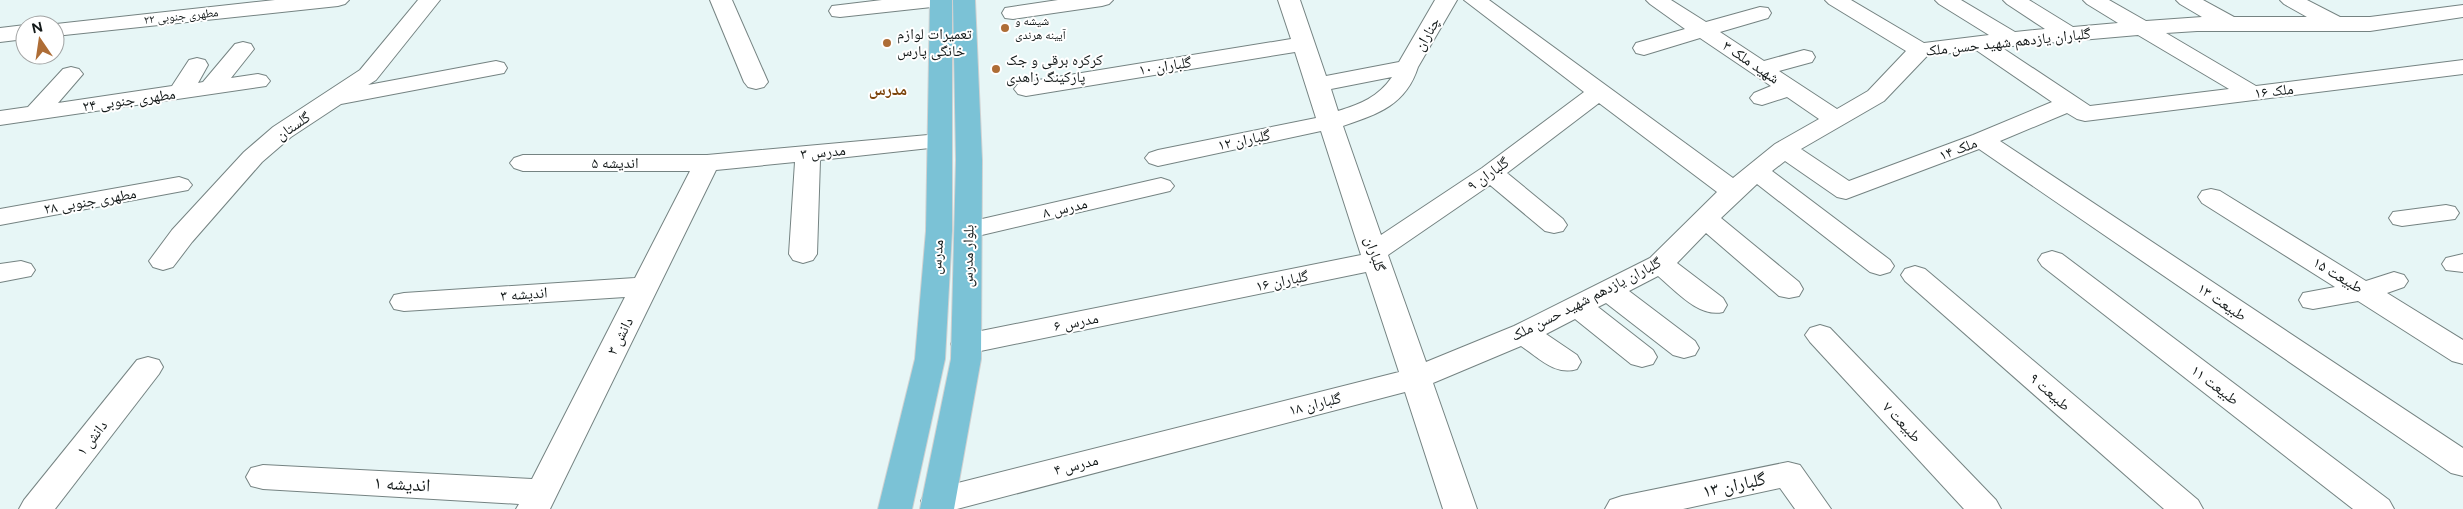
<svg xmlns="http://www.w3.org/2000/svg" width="2463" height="509" viewBox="0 0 2463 509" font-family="Figtree,'Noto Naskh Arabic',sans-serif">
<rect width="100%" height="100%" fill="#e7f6f6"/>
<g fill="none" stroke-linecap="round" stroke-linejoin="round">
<defs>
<g id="minor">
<path d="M 275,0 L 349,0 L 345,4 L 338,6 L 55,36 L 55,25 L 47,25 Z"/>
<path d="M 418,0 L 440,0 L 376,80 L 368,85 L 496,61 L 504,63 L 507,68 L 504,73 L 341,104 L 291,137 L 262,162 L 192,242 L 173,267 L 163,270 L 153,267 L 149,261 L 172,230 L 244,152 L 273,127 L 360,70 Z"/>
<path d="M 710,0 L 732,0 L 768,82 L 764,87 L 756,89 L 748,87 L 744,82 Z"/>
<path d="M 882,0 L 952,0 L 948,4 L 941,6 L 840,17 L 832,16 L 829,11 L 832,6 Z"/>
<path d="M 1058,0 L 1113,0 L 1109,4 L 1102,6 L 1013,19 L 1005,18 L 1002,13 L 1005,8 Z"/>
<path d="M 1278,0 L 1300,0 L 1326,76 L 1399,62 L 1435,0 L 1457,0 L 1418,67 C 1406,105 1378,114 1343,126 L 1381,235 L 1482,168 L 1584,92 L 1464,0 L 1489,0 L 1733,178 L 1775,144 L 1819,119 L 1787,97 L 1762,105 L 1754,103 L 1750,98 L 1754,93 L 1771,86 L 1700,38 L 1644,55 L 1636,53 L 1633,48 L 1636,43 L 1685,29 L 1650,4 L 1646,0 L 1671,0 L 1706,22 L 1760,7 L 1768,8 L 1771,13 L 1768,18 L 1720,32 L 1764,61 L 1804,50 L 1812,52 L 1815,57 L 1812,62 L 1779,71 L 1837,109 L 1868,91 L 1906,51 L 1829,4 L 1825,0 L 1851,0 L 1924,43 L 1989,35 L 1939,4 L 1935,0 L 1961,0 L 2015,32 L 2045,29 L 2007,4 L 2003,0 L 2029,0 L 2073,27 L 2118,23 L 2087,4 L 2083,0 L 2109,0 L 2146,21 L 2202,17 L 2180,4 L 2176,0 L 2203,0 L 2234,17 L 2307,17 L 2284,4 L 2280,0 L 2307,0 L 2340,17 L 2370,17 L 2463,5 L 2463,17 L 2370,31 L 2197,31 L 2166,33 L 2256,86 L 2463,60 L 2463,74 L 2085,121 L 2077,119 L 2067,113 L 2000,141 L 2463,448 L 2463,476 L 2451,473 L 1979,149 L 1846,199 L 1837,197 L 1785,161 L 1772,171 L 1890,260 L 1894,266 L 1890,272 L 1880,275 L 1870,272 L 1757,184 L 1721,218 L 1799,282 L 1803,289 L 1799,296 L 1789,298 L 1779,296 L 1706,233 L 1677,263 L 1723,298 L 1727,305 L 1723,312 C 1699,318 1676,291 1658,276 L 1629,291 L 1695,341 L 1699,348 L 1695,355 L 1684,358 L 1673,355 L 1606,303 L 1598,307 L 1653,350 L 1657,357 L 1653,364 L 1642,367 L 1631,364 L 1575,319 L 1546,334 L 1577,355 L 1581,362 L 1577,369 C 1555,376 1539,358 1521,346 L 1433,383 L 1477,509 L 1443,509 L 1405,392 L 957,509 L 926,509 L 921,501 L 926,492 L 938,488 L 1399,372 L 1366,272 L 966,354 L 955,351 L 951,344 L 955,337 L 966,334 L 1361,255 L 1321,131 L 1158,166 L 1149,163 L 1145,158 L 1149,153 L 1158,150 L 1316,118 L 1295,52 L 1026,96 L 1018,94 L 1014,89 L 1018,84 L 1026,82 L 1291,39 ZM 2138,35 L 2229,89 L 2090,106 L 2001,47 ZM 1976,50 L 2052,102 L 1973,135 L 1849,181 L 1801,149 L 1884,101 L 1927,56 ZM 1392,77 C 1378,97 1361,104 1338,111 L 1331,89 ZM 1599,103 L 1717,192 L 1650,258 L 1514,326 L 1426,362 L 1388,255 L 1490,185 L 1545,231 L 1554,233 L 1563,231 L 1567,225 L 1563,219 L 1507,173 Z"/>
<path d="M 25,25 L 25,39 L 0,42 L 0,28 Z"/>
<path d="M 243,42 L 251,44 L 254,49 L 231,78 L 258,74 L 266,76 L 270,81 L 266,86 L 0,125 L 0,111 L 28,107 L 63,69 L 71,67 L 79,69 L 83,74 L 58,103 L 172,86 L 189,60 L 197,58 L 205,60 L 208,65 L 198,83 L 203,82 L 235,44 Z"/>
<path d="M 939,134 L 948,136 L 951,141 L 948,146 L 820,160 L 817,254 L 813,260 L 803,263 L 793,260 L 789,254 L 795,162 L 716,170 L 550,509 L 516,509 L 519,504 L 263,489 L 251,486 L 246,477 L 251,468 L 263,465 L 532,479 L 625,297 L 404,311 L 394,309 L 390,302 L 394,295 L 404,293 L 635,278 L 690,171 L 523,171 L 514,168 L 510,163 L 514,158 L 523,155 L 707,155 Z"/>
<path d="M 179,177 L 188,180 L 192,185 L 188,190 L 0,225 L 0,209 Z"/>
<path d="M 1161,178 L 1170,181 L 1174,186 L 1170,191 L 969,238 L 959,236 L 956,230 L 959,224 L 969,222 Z"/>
<path d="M 2211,189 L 2220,191 L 2366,281 L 2394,272 L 2404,275 L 2408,281 L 2404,287 L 2387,293 L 2463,340 L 2463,364 L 2452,361 L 2358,301 L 2313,309 L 2303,307 L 2299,300 L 2303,293 L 2335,287 L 2202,203 L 2198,197 L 2202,191 Z"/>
<path d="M 2446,205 L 2455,207 L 2459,213 L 2455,219 L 2402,226 L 2393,224 L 2389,218 L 2393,212 Z"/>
<path d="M 2052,251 L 2062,254 L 2389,500 L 2394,509 L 2353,509 L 2042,266 L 2038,260 L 2042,254 Z"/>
<path d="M 2463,254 L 2463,272 L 2446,270 L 2442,264 L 2446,258 Z"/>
<path d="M 21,261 L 31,264 L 35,270 L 31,276 L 0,282 L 0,264 Z"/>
<path d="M 1915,266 L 1925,269 L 2198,500 L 2203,509 L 2164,509 L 1905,281 L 1901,275 L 1905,269 Z"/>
<path d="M 1820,325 L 1830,328 L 1996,500 L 2001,509 L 1964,509 L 1810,342 L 1805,335 L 1810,328 Z"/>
<path d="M 148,357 L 159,360 L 163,367 L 159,374 L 55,509 L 19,509 L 24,500 L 137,360 Z"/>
<path d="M 1788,462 L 1800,465 L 1831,509 L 1795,509 L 1780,488 L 1683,509 L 1605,509 L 1610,500 L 1622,496 Z"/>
</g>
<g id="major">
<path d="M 930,0 L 952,0 L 952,231 L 945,359 L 912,509 L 878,509 L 915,359 L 926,231 Z"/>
<path d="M 953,0 L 975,0 L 982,160 L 981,359 L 954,509 L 920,509 L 951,359 L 956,160 Z"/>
</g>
</defs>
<use href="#minor" stroke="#758382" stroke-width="2"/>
<use href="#major" stroke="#d0d1d1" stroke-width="2"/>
<use href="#minor" fill="#fff" fill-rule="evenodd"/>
<use href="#major" fill="#7bc2d6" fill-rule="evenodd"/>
</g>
<g fill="#ae6d36" stroke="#fff" stroke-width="2">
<circle cx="1005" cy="28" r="5"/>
<circle cx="887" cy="43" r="5"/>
<circle cx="996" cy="69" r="5"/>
</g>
<g text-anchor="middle" stroke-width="4" stroke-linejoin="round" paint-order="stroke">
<g font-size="12" fill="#131919" stroke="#fff">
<text transform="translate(181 16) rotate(-6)" y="4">مطهری جنوبی ۲۲</text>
</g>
<g font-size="12" fill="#131919" stroke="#fff" text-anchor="start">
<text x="1015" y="25">شیشه و<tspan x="1015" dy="14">آیینه هرندی</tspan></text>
</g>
<g font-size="15" fill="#131919" stroke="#fff" text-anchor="start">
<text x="897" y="39">تعمیرات لوازم<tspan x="897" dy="17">خانگی پارس</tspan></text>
<text x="1006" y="65">کرکره برقی و جک<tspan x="1006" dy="17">پارکینگ زاهدی</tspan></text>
</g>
<g font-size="15" fill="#131919" stroke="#fff">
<text transform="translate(1427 34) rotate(-60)" y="5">چناران</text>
<text transform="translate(2008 42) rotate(-6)" y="5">گلباران یازدهم شهید حسن ملک</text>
<text transform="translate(1751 62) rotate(34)" y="5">۳ شهید ملک</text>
<text transform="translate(1165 66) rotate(-9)" y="5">گلباران ۱۰</text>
<text transform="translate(2274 91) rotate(-7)" y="5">ملک ۱۶</text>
<text transform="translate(129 100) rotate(-8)" y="5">مطهری جنوبی ۲۴</text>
<text transform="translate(293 126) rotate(-34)" y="5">گلستان</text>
<text transform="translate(1244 140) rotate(-12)" y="5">گلباران ۱۲</text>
<text transform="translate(1958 149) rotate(-21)" y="5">ملک ۱۴</text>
<text transform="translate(823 152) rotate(-5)" y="5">مدرس ۳</text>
<text x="615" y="168">اندیشه ۵</text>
<text transform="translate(1488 174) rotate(-35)" y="5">۹ گلباران</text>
<text transform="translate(90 201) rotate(-10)" y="5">۲۸ مطهری جنوبی</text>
<text transform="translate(1065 208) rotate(-13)" y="5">مدرس ۸</text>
<text transform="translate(1375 254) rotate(71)" y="5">گلباران</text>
<text transform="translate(968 256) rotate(-89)" y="5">بلوار مدرس</text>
<text transform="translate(937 257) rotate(-86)" y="5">مدرس</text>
<text transform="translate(2338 275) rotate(31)" y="5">طبیعت ۱۵</text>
<text transform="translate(1282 281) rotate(-12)" y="5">گلباران ۱۶</text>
<text transform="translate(524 294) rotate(-4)" y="5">اندیشه ۳</text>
<text transform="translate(1586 299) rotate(-27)" y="5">گلباران یازدهم شهید حسن ملک</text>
<text transform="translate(2222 302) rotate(34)" y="5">طبیعت ۱۳</text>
<text transform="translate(1076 322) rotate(-11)" y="5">مدرس ۶</text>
<text transform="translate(620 336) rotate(-63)" y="5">دانش ۳</text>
<text transform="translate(2215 385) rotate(37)" y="5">طبیعت ۱۱</text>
<text transform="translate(2050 392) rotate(41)" y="5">طبیعت ۹</text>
<text transform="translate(1315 404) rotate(-14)" y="5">گلباران ۱۸</text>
<text transform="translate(1902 422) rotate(47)" y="5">طبیعت ۷</text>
<text transform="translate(92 438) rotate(-52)" y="5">دانش ۱</text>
<text transform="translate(1076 465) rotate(-14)" y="5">مدرس ۴</text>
</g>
<g font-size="16" font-weight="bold" fill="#7c450c" stroke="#fff">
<text x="888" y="95">مدرس</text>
</g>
<g font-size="18" fill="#131919" stroke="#fff">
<text transform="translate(402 484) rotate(3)" y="6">اندیشه ۱</text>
<text transform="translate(1734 485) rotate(-12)" y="6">۱۳ گلباران</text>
</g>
</g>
<g transform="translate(40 40) rotate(347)"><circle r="24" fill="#ffffff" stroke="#a1a3a3"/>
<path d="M0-4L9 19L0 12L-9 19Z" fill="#ae6d36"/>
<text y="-8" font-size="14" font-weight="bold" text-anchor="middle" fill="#131919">N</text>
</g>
</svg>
